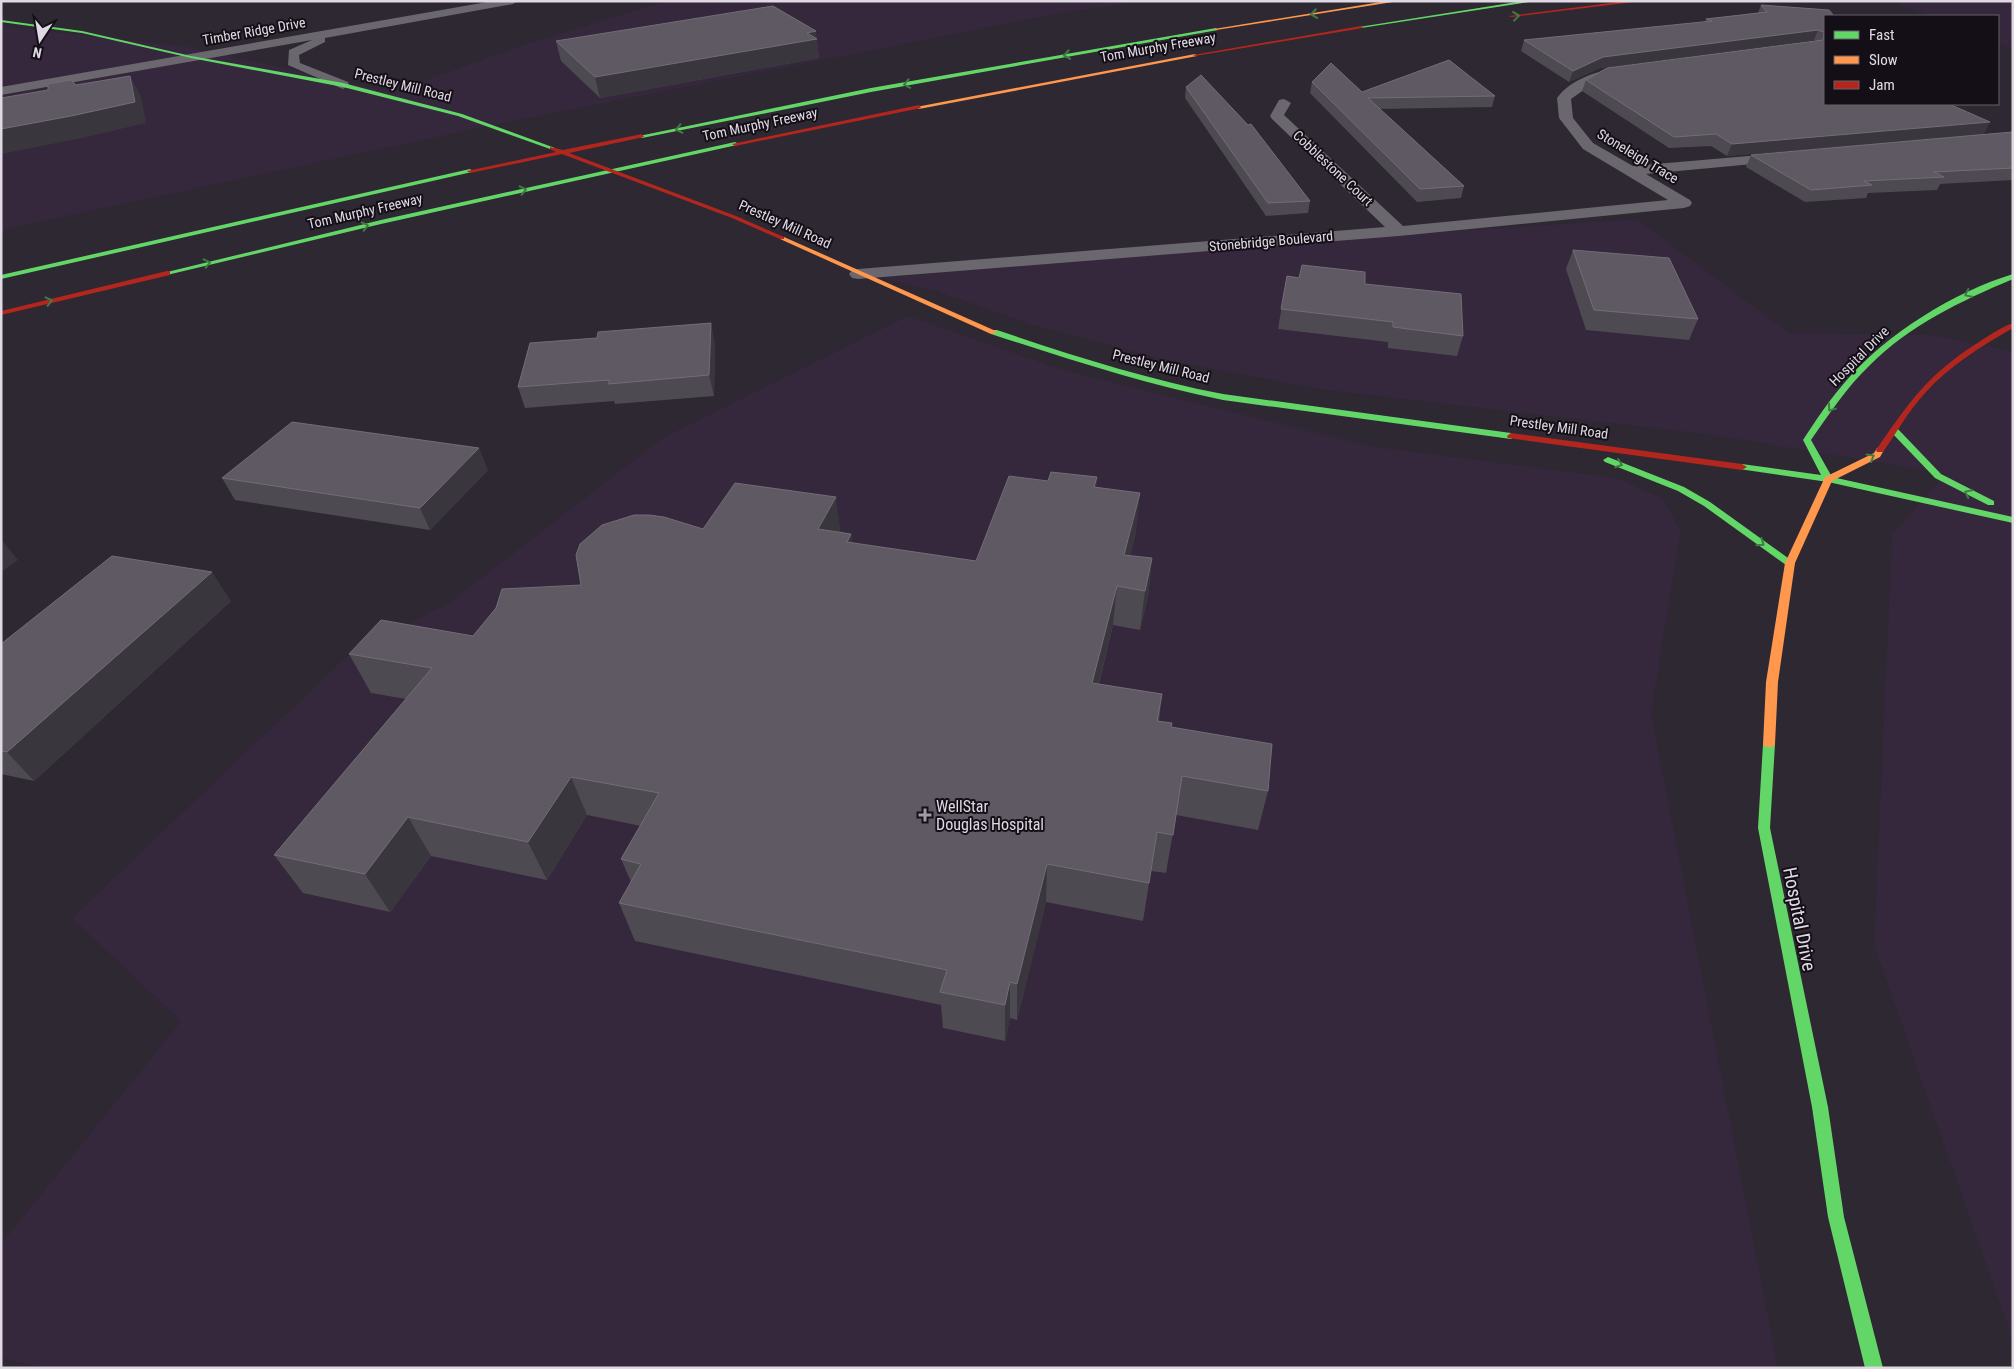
<svg xmlns="http://www.w3.org/2000/svg" width="2014" height="1369" viewBox="0 0 2014 1369" font-family="'Roboto Condensed',sans-serif">
<rect width="100%" height="100%" fill="#2d2831"/>
<g fill="#35273c">
<path d="M 666,1 L 1145,1 L 1060,13 L 494,125 L 1,230 L 1,26 L 190,47 L 392,92 L 526,44 Z"/>
<path d="M 1890,1 L 2013,1 L 2013,49 L 1998,43 L 1998,16 L 1929,16 Z"/>
<path d="M 1637,219 L 1789,333 L 1932,335 L 2013,351 L 2013,1341 L 1874,945 L 1892,534 L 1946,474 L 1713,435 L 1325,390 L 1165,360 L 1030,324 L 933,290 L 879,278 L 1383,236 Z"/>
<path d="M 908,316 L 1060,369 L 1369,446 L 1617,478 L 1663,499 L 1681,530 L 1651,713 L 1778,1368 L 44,1368 L 1,1358 L 1,1244 L 181,1021 L 72,918 L 346,657 L 450,602 L 664,437 Z"/>
</g>
<g fill="none" stroke-linecap="round" stroke-linejoin="round">
<g fill="#6b676e" fill-rule="evenodd">
<path d="M 493,1 L 518,1 L 513,4 L 325,38 L 325,42 L 299,55 L 300,63 L 348,82 L 349,85 L 343,89 L 288,65 L 289,50 L 312,40 L 1,95 L 1,87 Z"/>
<path d="M 1622,67 L 1626,68 L 1628,71 L 1626,74 L 1595,82 L 1571,99 L 1573,118 L 1593,143 L 1633,166 L 1784,153 L 1791,157 L 1784,161 L 1646,174 L 1690,200 L 1692,203 L 1690,206 L 1684,208 L 1399,236 L 858,279 L 852,278 L 849,274 L 852,270 L 858,269 L 1385,227 L 1272,119 L 1270,116 L 1279,100 L 1284,99 L 1291,103 L 1284,115 L 1403,226 L 1668,200 L 1583,149 L 1559,118 L 1557,98 C 1572,78 1598,71 1622,67 Z"/>
</g>
<g fill="#63d668" fill-rule="evenodd">
<path d="M 1523,1 L 1535,1 L 1361,28 L 1359,27 Z"/>
<path d="M 1,20 L 82,31 L 191,56 L 343,83 L 462,114 L 555,148 L 550,149 L 458,116 L 343,87 L 191,58 L 82,33 L 1,22 Z"/>
<path d="M 1216,28 L 1218,30 L 871,92 L 642,138 L 639,136 L 871,88 Z"/>
<path d="M 735,142 L 737,143 L 737,145 L 381,224 L 167,275 L 163,273 L 381,220 Z"/>
<path d="M 470,169 L 473,171 L 472,172 L 1,279 L 1,275 Z"/>
<path d="M 2013,274 L 2013,279 C 1961,301 1910,325 1870,365 C 1847,387 1829,414 1811,440 L 1832,477 L 2013,517 L 2013,523 L 1828,482 L 1739,469 L 1739,465 L 1742,464 L 1821,475 L 1803,440 C 1816,420 1830,399 1846,381 C 1886,334 1954,292 2013,274 Z"/>
<path d="M 991,330 L 997,330 C 1071,355 1146,379 1223,394 L 1511,433 L 1515,436 L 1511,439 L 1223,400 C 1144,384 1068,359 991,334 Z"/>
<path d="M 1894,427 L 1897,428 L 1941,474 L 1994,501 L 1994,505 L 1988,505 L 1935,478 L 1891,432 L 1890,430 Z"/>
<path d="M 1608,457 L 1684,487 L 1710,502 L 1795,563 L 1794,565 L 1786,565 L 1704,506 L 1678,491 L 1605,462 L 1603,460 Z"/>
<path d="M 1769,740 L 1773,741 L 1775,744 L 1770,828 L 1828,1107 L 1844,1217 L 1883,1368 L 1865,1368 L 1828,1217 L 1812,1107 L 1758,828 L 1763,744 L 1765,741 Z"/>
</g>
<g fill="#ff974d" fill-rule="evenodd">
<path d="M 1387,1 L 1399,1 L 1216,30 L 1214,29 Z"/>
<path d="M 1195,54 L 1197,56 L 919,109 L 916,107 Z"/>
<path d="M 780,237 L 784,237 L 998,332 L 991,334 L 780,239 Z"/>
<path d="M 1880,447 L 1884,450 L 1880,457 L 1832,481 L 1795,563 L 1778,682 L 1775,744 L 1773,747 L 1765,747 L 1763,744 L 1766,682 L 1785,563 L 1825,477 L 1874,453 L 1877,448 Z"/>
</g>
<g fill="#b3261e" fill-rule="evenodd">
<path d="M 1626,1 L 1642,1 L 1511,17 L 1509,16 Z"/>
<path d="M 1361,26 L 1363,28 L 1195,56 L 1193,55 Z"/>
<path d="M 919,105 L 921,108 L 735,146 L 732,144 Z"/>
<path d="M 642,134 L 644,137 L 569,153 L 736,216 L 784,237 L 784,239 L 780,239 L 732,218 L 562,154 L 470,173 L 467,171 L 556,152 L 550,149 L 550,147 L 563,150 Z"/>
<path d="M 167,271 L 170,271 L 170,275 L 1,315 L 1,311 Z"/>
<path d="M 2013,323 L 2013,328 C 1982,346 1950,365 1926,392 C 1909,410 1897,432 1883,452 L 1877,452 L 1876,450 C 1909,402 1928,374 1979,342 C 1990,335 2001,327 2013,323 Z"/>
<path d="M 1511,433 L 1742,464 L 1747,467 L 1742,470 L 1508,438 L 1507,436 Z"/>
</g>
</g>
<g fill="#4e4a52">
<path d="M 1761,5 L 1829,10 L 1825,104 L 1984,134 L 1727,156 L 1711,146 L 1669,148 L 1582,91 L 1586,80 L 1817,41 L 1814,40 L 1600,68 L 1569,82 L 1521,51 L 1524,40 L 1705,22 L 1706,19 L 1758,13 Z"/>
<path d="M 816,38 L 819,58 L 600,98 L 561,61 L 556,41 Z"/>
<path d="M 1312,82 L 1362,92 L 1495,96 L 1492,107 L 1380,109 L 1464,186 L 1461,198 L 1417,202 L 1310,93 Z"/>
<path d="M 1186,87 L 1310,201 L 1308,213 L 1266,216 L 1185,98 Z"/>
<path d="M 2013,132 L 2013,180 L 1940,184 L 1937,190 L 1868,193 L 1866,198 L 1805,202 L 1746,167 L 1751,155 Z"/>
<path d="M 1573,250 L 1698,319 L 1689,340 L 1586,330 L 1566,269 Z"/>
<path d="M 1287,276 L 1365,284 L 1463,336 L 1457,356 L 1388,348 L 1388,342 L 1278,329 Z"/>
<path d="M 715,343 L 714,396 L 615,404 L 614,401 L 525,408 L 518,387 Z"/>
<path d="M 488,470 L 430,530 L 235,500 L 222,478 Z"/>
<path d="M 1097,477 L 1096,487 L 1136,532 L 1130,556 L 1152,558 L 1148,597 L 1140,630 L 1113,625 L 1099,684 L 1162,694 L 1159,721 L 1171,727 L 1268,791 L 1258,830 L 1176,815 L 1166,873 L 1151,871 L 1143,921 L 1046,902 L 1017,1020 L 1010,1018 L 1005,1041 L 943,1028 L 941,1005 L 635,941 L 619,903 L 631,882 L 621,859 L 641,826 L 587,815 L 547,880 L 431,856 L 390,912 L 303,893 L 274,855 L 406,699 L 371,693 L 349,654 L 473,636 L 703,529 L 841,533 L 851,534 L 852,543 L 976,561 L 1048,481 Z"/>
<path d="M 231,601 L 34,781 L 1,774 L 1,644 Z"/>
</g>
<g fill="#3a363e">
<path d="M 1818,30 L 1814,40 L 1600,68 L 1569,82 L 1573,71 L 1603,57 Z"/>
<path d="M 816,31 L 819,58 L 600,98 L 595,77 Z"/>
<path d="M 130,76 L 141,96 L 146,123 L 82,138 L 1,154 L 1,129 Z"/>
<path d="M 1990,122 L 1984,134 L 1727,156 L 1732,144 Z"/>
<path d="M 711,323 L 715,343 L 714,396 L 709,375 Z"/>
<path d="M 479,448 L 488,470 L 430,530 L 420,508 Z"/>
<path d="M 1097,477 L 1094,515 L 1094,487 Z"/>
<path d="M 1140,493 L 1136,532 L 1122,587 L 1124,555 Z"/>
<path d="M 836,497 L 841,535 L 818,529 Z"/>
<path d="M 851,534 L 856,573 L 847,542 Z"/>
<path d="M 1,539 L 18,560 L 1,572 Z"/>
<path d="M 1152,558 L 1148,597 L 1140,630 L 1145,591 Z"/>
<path d="M 212,572 L 231,601 L 34,781 L 7,752 Z"/>
<path d="M 1117,586 L 1113,625 L 1089,722 L 1092,683 Z"/>
<path d="M 571,777 L 587,815 L 547,880 L 528,842 Z"/>
<path d="M 408,817 L 431,856 L 390,912 L 365,874 Z"/>
<path d="M 1047,864 L 1046,902 L 1017,1020 L 1017,984 Z"/>
<path d="M 1010,982 L 1010,1018 L 1005,1041 L 1005,1005 Z"/>
</g>
<g fill="#5e5962" stroke="#726d76">
<path d="M 1761,5 L 1829,10 L 1834,16 L 1825,16 L 1825,104 L 1949,104 L 1990,122 L 1732,144 L 1716,134 L 1674,137 L 1586,80 L 1607,68 L 1823,40 L 1824,32 L 1818,30 L 1603,57 L 1573,71 L 1524,40 L 1712,21 L 1706,19 L 1767,12 Z"/>
<path d="M 773,6 L 816,31 L 807,33 L 817,39 L 595,77 L 556,41 Z"/>
<path d="M 1449,60 L 1495,96 L 1368,98 L 1464,186 L 1420,189 L 1312,82 L 1331,63 L 1362,92 Z"/>
<path d="M 1201,75 L 1248,125 L 1251,124 L 1310,201 L 1268,203 L 1186,87 Z"/>
<path d="M 130,76 L 135,102 L 71,116 L 1,129 L 1,98 L 48,90 L 48,84 L 71,80 L 76,85 Z"/>
<path d="M 2012,132 L 2013,168 L 1934,172 L 1944,177 L 1864,181 L 1872,185 L 1811,190 L 1751,155 Z"/>
<path d="M 1573,250 L 1669,258 L 1698,319 L 1594,310 Z"/>
<path d="M 1302,265 L 1365,272 L 1365,284 L 1461,294 L 1463,336 L 1393,327 L 1393,322 L 1281,309 L 1287,276 L 1299,278 Z"/>
<path d="M 711,323 L 709,375 L 609,384 L 609,380 L 518,387 L 530,343 L 597,338 L 598,332 Z"/>
<path d="M 292,422 L 479,448 L 420,508 L 222,478 Z"/>
<path d="M 1051,472 L 1097,477 L 1094,487 L 1140,493 L 1124,555 L 1152,558 L 1145,591 L 1117,586 L 1092,683 L 1162,694 L 1157,721 L 1172,723 L 1171,727 L 1272,744 L 1268,791 L 1182,776 L 1173,835 L 1157,832 L 1149,883 L 1047,864 L 1017,984 L 1010,982 L 1005,1005 L 940,992 L 947,970 L 619,903 L 641,864 L 621,859 L 659,793 L 571,777 L 528,842 L 408,817 L 365,874 L 274,855 L 432,668 L 349,654 L 381,620 L 473,636 L 496,608 L 502,589 L 581,585 L 576,555 L 580,544 L 602,525 L 634,515 L 649,515 L 664,517 L 703,529 L 735,483 L 836,497 L 818,529 L 851,534 L 847,542 L 976,561 L 1009,476 L 1048,481 Z"/>
<path d="M 112,556 L 212,572 L 7,752 L 1,751 L 1,644 Z"/>
</g>
<defs><path id="oneway-chevron" d="M-2-3.5L2.5 0L-2 3.5" fill="none" stroke-width="1.6" stroke-linecap="round" stroke-linejoin="round" transform="scale(1.25)"/></defs>
<g stroke="#3f7c44">
<use href="#oneway-chevron" transform="translate(1314 14) rotate(171)"/>
<use href="#oneway-chevron" transform="translate(1516 16) rotate(-7)"/>
<use href="#oneway-chevron" transform="translate(1067 55) rotate(170)"/>
<use href="#oneway-chevron" transform="translate(907 84) rotate(169)"/>
<use href="#oneway-chevron" transform="translate(679 129) rotate(168)"/>
<use href="#oneway-chevron" transform="translate(523 190) rotate(-13)"/>
<use href="#oneway-chevron" transform="translate(365 226) rotate(-13)"/>
<use href="#oneway-chevron" transform="translate(207 263) rotate(-13)"/>
<use href="#oneway-chevron" transform="translate(1968 294) rotate(154)"/>
<use href="#oneway-chevron" transform="translate(49 301) rotate(-14)"/>
<use href="#oneway-chevron" transform="translate(1831 408) rotate(127)"/>
<use href="#oneway-chevron" transform="translate(1871 457) rotate(-31)"/>
<use href="#oneway-chevron" transform="translate(1619 464) rotate(20)"/>
<use href="#oneway-chevron" transform="translate(1968 493) rotate(-154)"/>
<use href="#oneway-chevron" transform="translate(1761 543) rotate(35)"/>
</g>
<path fill="#a19ba5" stroke="#140f17" stroke-width="2" d="M922.5 807.5h5v5h5v5h-5v5h-5v-5h-5v-5h5z"/>
<g text-anchor="middle" stroke-width="4" stroke-linejoin="round" paint-order="stroke">
<g font-size="14" fill="#e0d9e4" stroke="#140f17">
<text transform="translate(254 31) rotate(-10)" y="5">Timber Ridge Drive</text>
<text transform="translate(1158 47) rotate(-10)" y="5">Tom Murphy Freeway</text>
<text transform="translate(403 85) rotate(14)" y="5">Prestley Mill Road</text>
<text transform="translate(760 124) rotate(-12)" y="5">Tom Murphy Freeway</text>
<text transform="translate(1638 156) rotate(31)" y="5">Stoneleigh Trace</text>
<text transform="translate(1333 168) rotate(43)" y="5">Cobblestone Court</text>
<text transform="translate(365 211) rotate(-13)" y="5">Tom Murphy Freeway</text>
<text transform="translate(785 224) rotate(24)" y="5">Prestley Mill Road</text>
<text transform="translate(1271 241) rotate(-5)" y="5">Stonebridge Boulevard</text>
<text transform="translate(1859 356) rotate(-45)" y="5">Hospital Drive</text>
<text transform="translate(1161 366) rotate(14)" y="5">Prestley Mill Road</text>
<text transform="translate(1559 427) rotate(8)" y="5">Prestley Mill Road</text>
</g>
<g font-size="16" fill="#e0d9e4" stroke="#140f17" text-anchor="start">
<text x="936" y="812">WellStar<tspan x="936" dy="18">Douglas Hospital</tspan></text>
</g>
<g font-size="19" fill="#e0d9e4" stroke="#140f17">
<text transform="translate(1800 919) rotate(79)" y="7">Hospital Drive</text>
</g>
</g>
<rect width="2014" height="1369" fill="none" stroke="#e0d9e4" stroke-width="5"/>
<rect x="1824" y="15" width="175" height="90" fill="#140f17" stroke="#666069"/>
<rect x="1834" y="31" width="25" height="8" fill="#63d668" stroke="#666069"/>
<text x="1869" y="40" font-size="15" fill="#e0d9e4">Fast</text>
<rect x="1834" y="56" width="25" height="8" fill="#ff974d" stroke="#666069"/>
<text x="1869" y="65" font-size="15" fill="#e0d9e4">Slow</text>
<rect x="1834" y="81" width="25" height="8" fill="#b3261e" stroke="#666069"/>
<text x="1869" y="90" font-size="15" fill="#e0d9e4">Jam</text>
<g transform="translate(40 40) rotate(192)" stroke="#140f17" stroke-width="4" paint-order="stroke">
<path d="M0-4L9 19L0 12L-9 19Z" fill="#e0d9e4"/>
<text y="-8" font-size="14" font-weight="bold" text-anchor="middle" fill="#e0d9e4">N</text>
</g>
</svg>
